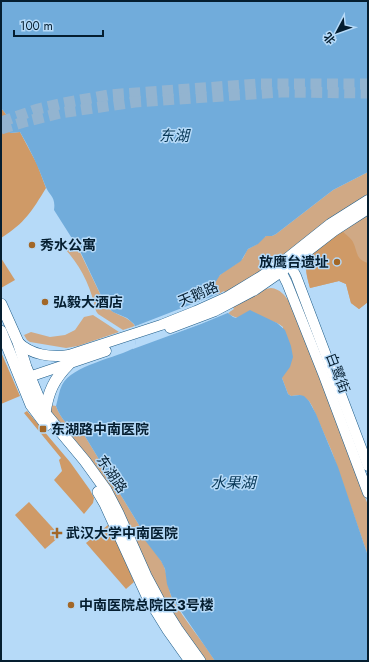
<svg xmlns="http://www.w3.org/2000/svg" width="369" height="662" viewBox="0 0 369 662" font-family="Jost,'Noto Sans SC',sans-serif">
<rect width="100%" height="100%" fill="#b6daf8"/>
<g fill="#d0a985">
<path d="M 368,172 L 368,195 L 337,214 L 293,249 L 226,294 L 224,291 L 217,295 C 208,275 230,270 241,260 C 245,257 245,252 248,249 C 251,247 254,246 257,244 C 260,242 262,238 266,236 L 272,236 L 276,234 L 333,190 Z"/>
<path d="M 368,214 L 368,302 L 359,309 L 351,303 L 346,284 L 339,281 L 310,288 C 308,281 305,271 306,264 C 309,249 355,223 368,214 Z"/>
<path d="M 76,244 L 106,306 C 114,316 128,315 135,326 L 123,330 L 98,314 L 96,311 C 91,288 82,268 66,250 Z"/>
<path d="M 271,288 C 280,289 285,295 290,303 L 320,379 L 368,505 L 368,556 L 332,452 L 312,406 L 309,401 L 300,395 L 291,396 L 288,394 L 282,378 L 283,327 C 269,314 243,326 228,313 L 234,309 L 232,306 L 265,289 Z"/>
<path d="M 93,315 L 119,332 L 78,346 L 66,348 L 30,342 L 27,340 L 24,335 L 31,332 L 50,337 L 65,335 L 75,330 L 84,317 Z"/>
<path d="M 50,405 L 56,406 C 60,418 70,430 83,433 L 139,525 C 145,544 154,548 163,564 C 168,575 167,588 173,600 C 185,621 202,640 215,661 L 203,661 L 149,575 L 126,522 L 48,412 Z"/>
</g>
<g fill="#cf9a67">
<path d="M 1,108 L 6,114 L 10,133 L 20,132 L 37,164 L 46,188 C 32,211 25,223 1,238 Z"/>
<path d="M 341,230 C 345,234 351,238 353,242 C 358,252 355,259 368,263 L 368,302 L 359,309 L 351,303 L 346,284 L 339,281 L 310,288 C 308,280 305,271 307,263 C 309,252 332,238 341,230 Z"/>
<path d="M 1,258 L 15,280 L 1,288 Z"/>
<path d="M 1,352 L 20,396 L 1,404 Z"/>
<path d="M 27,411 L 70,462 L 90,490 L 94,498 L 93,503 L 84,514 L 54,480 L 62,471 L 59,460 L 61,458 L 24,413 Z"/>
<path d="M 29,502 L 60,536 L 45,549 L 15,515 Z"/>
<path d="M 108,525 L 117,541 L 134,582 L 126,589 L 86,543 Z"/>
</g>
<path fill="#71acdb" d="M 1,1 L 368,1 L 368,172 L 333,190 L 276,234 L 272,236 L 266,236 L 258,244 L 248,249 L 241,261 L 220,275 L 215,283 L 214,288 L 217,295 L 228,313 L 233,317 L 236,318 L 250,310 L 277,323 L 285,330 L 291,346 L 293,357 L 290,367 L 282,378 L 288,394 L 291,396 L 300,395 L 304,396 L 309,401 L 316,414 L 338,467 L 368,556 L 368,661 L 215,661 L 172,598 L 167,584 L 165,569 L 161,561 L 144,539 L 139,525 L 83,433 C 70,430 60,418 56,406 C 58,399 59,391 62,385 C 72,365 117,358 136,347 L 135,326 L 134,324 L 127,318 L 113,312 L 106,306 L 80,251 L 54,210 C 56,196 49,196 45,185 C 38,166 30,149 20,132 L 10,133 L 6,114 L 1,108 Z"/>
<path fill="#b6daf8" d="M 218,294 L 230,312 L 201,324 L 133,349 L 132,347 L 136,344 L 133,327 Z"/>
<g fill="none" stroke-linecap="round" stroke-linejoin="round">
<g stroke="#93b4d0" stroke-width="11" stroke-dasharray="11 5.5" stroke-linecap="butt">
<path d="M 1,122 L 38,109 L 64,103 L 108,95 L 258,84 L 368,84"/>
<path d="M 1,129 L 24,122 L 60,113 L 135,102 L 281,92 L 368,93"/>
</g>
<defs>
<g id="secondary">
<path d="M 288,261 L 296,276 L 368,466"/>
<path d="M 279,267 L 287,283 L 324,376 L 368,493"/>
<path d="M 170,328 L 215,311 L 255,290 L 281,272 L 334,231 L 368,209"/>
<path d="M 18,342 C 31,355 52,358 69,355 L 161,325 L 196,311 L 227,297 L 260,277 L 286,259 L 330,224 L 368,200"/>
<path d="M 23,379 L 106,351"/>
</g>
<g id="primary">
<path d="M 1,304 L 18,342 L 26,367 L 45,413 L 85,461 L 106,490 L 118,513 L 146,576 L 160,602 L 177,629 L 200,661"/>
<path d="M 1,331 L 31,405 L 46,425"/>
<path d="M 45,413 C 48,392 54,379 69,364"/>
<path d="M 98,492 L 105,504 L 147,596 L 168,630 L 190,661"/>
</g>
</defs>
<use href="#secondary" stroke="#1e5c88" stroke-width="11"/>
<use href="#primary" stroke="#1e5c88" stroke-width="12"/>
<use href="#secondary" stroke="#fff" stroke-width="10"/>
<use href="#primary" stroke="#fff" stroke-width="11"/>
</g>
<g fill="#a26728" stroke="#b6daf8" stroke-width="1.5">
<circle cx="32" cy="245" r="4"/>
<circle cx="337" cy="262" r="4"/>
<circle cx="45" cy="302" r="4"/>
<rect x="39" y="425" width="8" height="8" rx="2"/>
<path d="M55 527h4v4h4v4h-4v4h-4v-4h-4v-4h4z"/>
<circle cx="71" cy="605" r="4"/>
</g>
<g text-anchor="middle" stroke-width="3" stroke-linejoin="round" paint-order="stroke">
<g font-size="14" font-weight="bold" fill="#051e30" stroke="#b6daf8" text-anchor="start">
<text x="40" y="250">秀水公寓</text>
<text x="329" y="267" text-anchor="end">放鹰台遗址</text>
<text x="53" y="307">弘毅大酒店</text>
<text x="51" y="434">东湖路中南医院</text>
<text x="66" y="538">武汉大学中南医院</text>
<text x="79" y="610">中南医院总院区3号楼</text>
</g>
<g font-size="14" fill="#051e30" stroke="#b6daf8">
<text transform="translate(198 294) rotate(-23)" y="5">天鹅路</text>
<text transform="translate(338 373) rotate(69)" y="5">白鹭街</text>
<text transform="translate(112 474) rotate(56)" y="5">东湖路</text>
</g>
<g font-size="15" font-style="italic" fill="#073756" stroke="#b6daf8">
<text x="174" y="141">东湖</text>
<text x="233" y="488">水果湖</text>
</g>
</g>
<rect width="369" height="662" fill="none" stroke="#051e30" stroke-width="4"/>
<g transform="translate(337 32) rotate(229)" stroke="#b6daf8" stroke-width="3" paint-order="stroke">
<path d="M0-3L7 15L0 10L-7 15Z" fill="#051e30"/>
<text y="-6" font-size="11" font-weight="bold" text-anchor="middle" fill="#051e30">北</text>
</g>
<path d="M14 30v6h89v-6" fill="none" stroke="#051e30" stroke-width="2"/>
<text x="20" y="30" font-size="12" fill="#051e30" stroke="#b6daf8" stroke-width="3" paint-order="stroke">100 m</text>
</svg>
